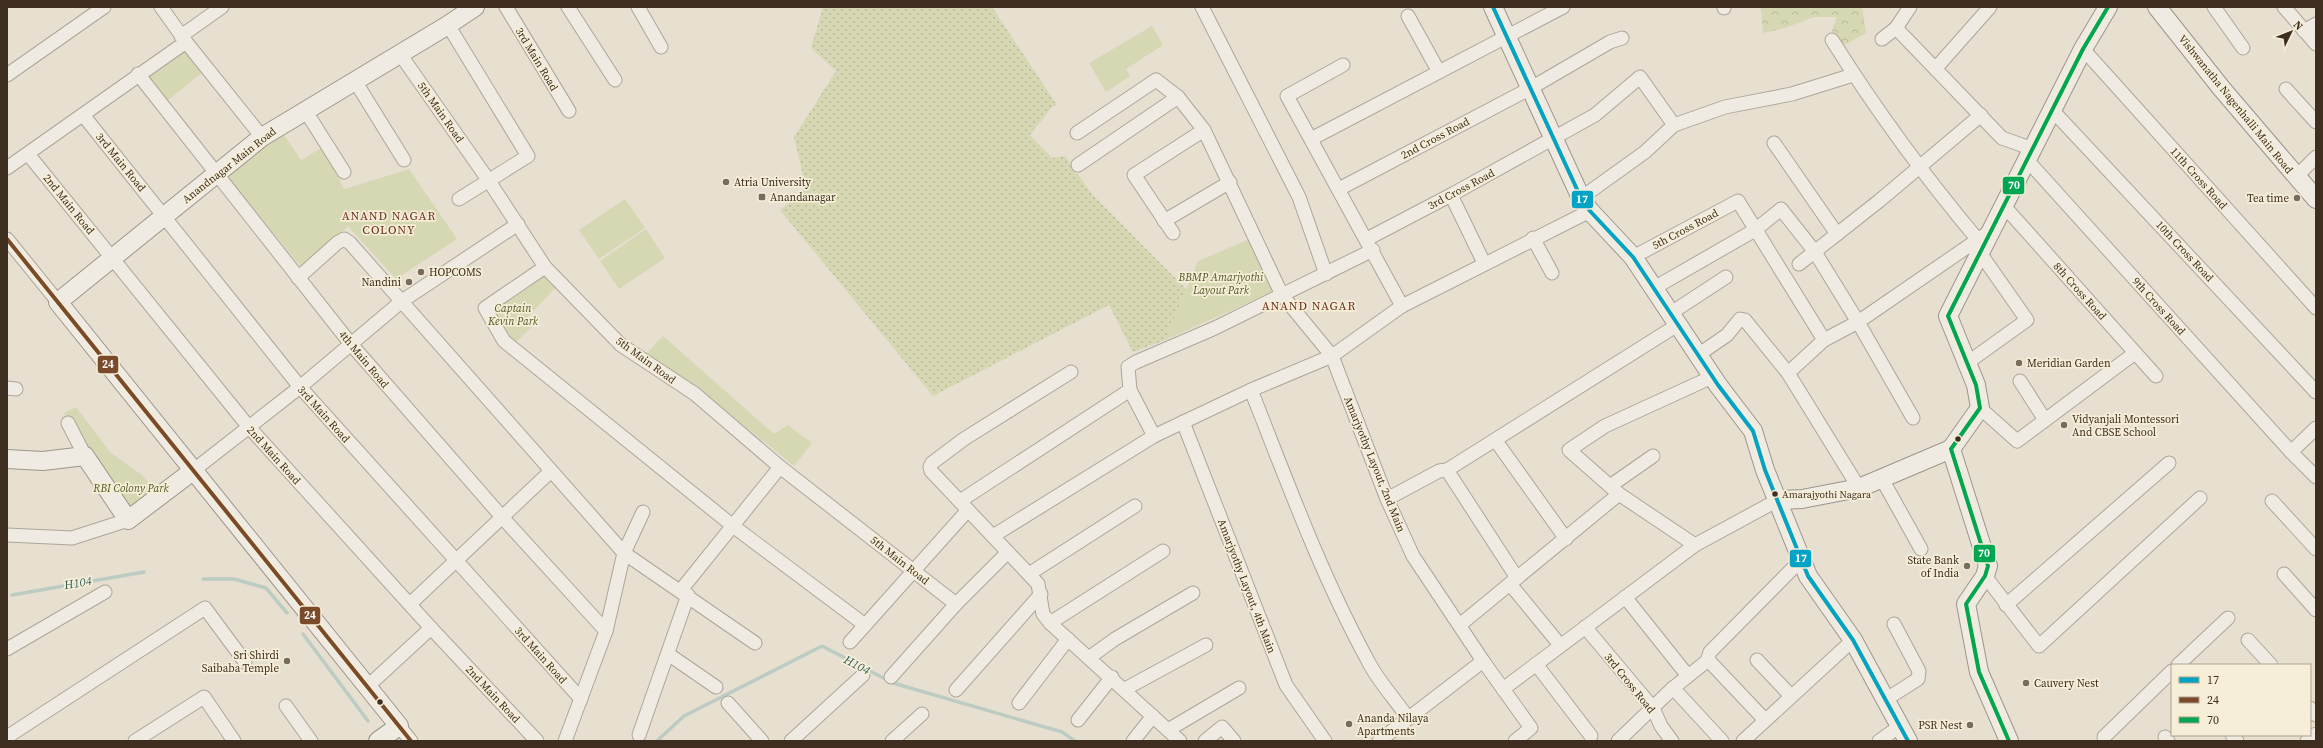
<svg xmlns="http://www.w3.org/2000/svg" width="2323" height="748" viewBox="0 0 2323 748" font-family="'Source Serif 4',serif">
<defs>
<pattern id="grass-dots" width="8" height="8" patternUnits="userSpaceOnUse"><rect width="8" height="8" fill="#d6d7b3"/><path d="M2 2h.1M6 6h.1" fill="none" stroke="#b9b99a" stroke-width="1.8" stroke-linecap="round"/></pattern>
<pattern id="forest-crowns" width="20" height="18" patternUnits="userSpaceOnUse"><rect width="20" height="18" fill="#d6d7b3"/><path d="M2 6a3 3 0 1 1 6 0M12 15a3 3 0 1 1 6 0" fill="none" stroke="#b9b99a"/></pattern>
</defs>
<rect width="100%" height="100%" fill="#e7e0d1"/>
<path fill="url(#grass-dots)" d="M 823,7 L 992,7 L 1057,105 L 1052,107 L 1030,135 L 1052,158 L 1065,156 L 1091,193 L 1186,289 L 1165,340 L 1133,352 L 1109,305 L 933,396 L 780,210 L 806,188 L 794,137 L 836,71 L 811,48 Z"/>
<path fill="url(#forest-crowns)" d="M 1754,7 L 1862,7 L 1866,33 L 1839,48 L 1832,30 L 1837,17 L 1814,17 L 1785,28 L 1763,33 L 1761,9 Z"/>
<g fill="#d6d7b3">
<path d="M 1152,26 L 1163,45 L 1126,69 L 1130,76 L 1106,92 L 1089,63 Z"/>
<path d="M 185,47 L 205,70 L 167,101 L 146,74 Z"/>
<path d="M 282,132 L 301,160 L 323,147 L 344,189 L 409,169 L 457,239 L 396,279 L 348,226 L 301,267 L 225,173 Z"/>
<path d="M 625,199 L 645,228 L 599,259 L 579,230 Z"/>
<path d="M 646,229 L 665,258 L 619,289 L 600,261 Z"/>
<path d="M 1252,238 L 1274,291 L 1165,340 L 1198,261 Z"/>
<path d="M 544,275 L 555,288 L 528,317 L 535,324 L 515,343 L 508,338 L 493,310 Z"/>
<path d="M 663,336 L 774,434 L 788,425 L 812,443 L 794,466 L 699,389 L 645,355 Z"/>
<path d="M 76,407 L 110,452 L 142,475 L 154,490 L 127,511 L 64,413 Z"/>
</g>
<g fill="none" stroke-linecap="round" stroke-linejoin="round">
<g stroke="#bcccc2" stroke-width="3.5">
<path d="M 203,579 L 234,579 L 266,588 L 287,613"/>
<path d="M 12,595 L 144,572"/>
<path d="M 303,634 L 368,721"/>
<path d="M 657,741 L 684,716 L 822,646 L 893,683 L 1062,732 L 1075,741"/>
</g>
<defs>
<g id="street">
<path d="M 506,7 L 569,111"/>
<path d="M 568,7 L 615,80"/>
<path d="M 638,7 L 661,47"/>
<path d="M 1202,7 L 1299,197 L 1326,274"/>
<path d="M 1724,7 L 1724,8"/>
<path d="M 2214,7 L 2243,48"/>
<path d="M 2284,7 L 2316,44"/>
<path d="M 1408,16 L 1439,72"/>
<path d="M 448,25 L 528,156 L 459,199"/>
<path d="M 1896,28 L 1910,7"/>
<path d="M 2304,31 L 2316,24"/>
<path d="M 181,36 L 222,7"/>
<path d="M 1882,39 L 1896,28 L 2002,138 L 2033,149"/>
<path d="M 1832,40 C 1876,110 1925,177 1978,240"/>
<path d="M 186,42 L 262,137"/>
<path d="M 2083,49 L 2316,308"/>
<path d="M 400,54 L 489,181 L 545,267 L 621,345 L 695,394 L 780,467 L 956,604"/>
<path d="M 1343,65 L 1287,96 L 1402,306"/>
<path d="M 1936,68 L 1990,7"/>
<path d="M 138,74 L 350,343 L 502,517 L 606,631"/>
<path d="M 7,75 L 104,7"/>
<path d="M 355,81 L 404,160"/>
<path d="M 2286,89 L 2316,122"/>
<path d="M 305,110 L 344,172"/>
<path d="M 2053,111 L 2316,392"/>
<path d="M 83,115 L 300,387 L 581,699"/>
<path d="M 1077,133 L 1156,80 L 1178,97 L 1204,130 L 1282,295 L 1332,356 L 1387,499 L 1413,556 L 1483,661 L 1531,728 L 1515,741"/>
<path d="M 1311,139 L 1563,7"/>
<path d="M 1774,143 L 1837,234"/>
<path d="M 28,154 L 248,426 L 431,628 L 537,741"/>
<path d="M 2027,160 L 2291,452"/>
<path d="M 1078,165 L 1178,97"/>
<path d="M 7,168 L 186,42 L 161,7"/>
<path d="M 2296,177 L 2316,157"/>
<path d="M 1339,189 L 1531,88 L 1610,42 L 1622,38"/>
<path d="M 1451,195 L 1484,263"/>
<path d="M 1581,198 L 1645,152 L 1674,125 L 1725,107 L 1792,94 L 1853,75"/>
<path d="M 2004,206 L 2156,376"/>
<path d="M 1164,221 L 1230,182"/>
<path d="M 1173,233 L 1134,175 L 1204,130"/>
<path d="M 1533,238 L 1552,273"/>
<path d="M 7,239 L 58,302"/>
<path d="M 1367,239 L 1451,195 L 1595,115 L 1640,77 L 1674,125"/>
<path d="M 1633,257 L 1738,201 L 1824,340"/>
<path d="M 1799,264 L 1879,201 L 1981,115"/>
<path d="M 545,267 L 485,308 L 504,341 L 733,526 L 865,625"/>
<path d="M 298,278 L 337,243 L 344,239 L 350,243 L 624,553 L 606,631 L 565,741"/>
<path d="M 1654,288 L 1755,230 L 1781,209 L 1815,252 L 1858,322 L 1824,340 L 1788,373"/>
<path d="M 1671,313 L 1726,277"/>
<path d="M 1698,355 L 1727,335 L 1740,319 L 1745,320 L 1788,373 L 1859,488"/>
<path d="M 1967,363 L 2027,320 L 1980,253"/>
<path d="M 1071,372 L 964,439 L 932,463 L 930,467 L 931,471 L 1038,584 L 1043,614 L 1050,623 L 1180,741"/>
<path d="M 2020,381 L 2045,420"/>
<path d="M 7,388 L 16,389"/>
<path d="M 1251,390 C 1287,481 1321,575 1368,661 C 1378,681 1395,699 1408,718"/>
<path d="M 1980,408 L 2017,441 L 2135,353"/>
<path d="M 1913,418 L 1858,322 L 1989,232"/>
<path d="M 1183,422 L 1286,685 L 1325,741"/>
<path d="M 68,423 L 85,456"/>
<path d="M 2316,428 L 2291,452 L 2316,477"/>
<path d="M 1154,436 L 1130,390 L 1128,367 L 1136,362 L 1215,328 L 1373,250"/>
<path d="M 1496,441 L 1566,539"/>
<path d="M 194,470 L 300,387 L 402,301 L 518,224"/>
<path d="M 1447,470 L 1517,578"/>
<path d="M 1882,479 L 1921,549"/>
<path d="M 1610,486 L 1653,456"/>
<path d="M 1619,494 L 1569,450 L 1605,426 L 1712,377"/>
<path d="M 1387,499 L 1439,471 L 1447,470 L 1679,324"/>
<path d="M 960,501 L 1130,390"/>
<path d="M 2272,501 L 2316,549"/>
<path d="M 643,512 L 624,553 L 755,643"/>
<path d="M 7,535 L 72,538 L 128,520"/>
<path d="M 993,536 L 1154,436 L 1251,390 L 1332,356 L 1402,306 L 1590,211"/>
<path d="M 1029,574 L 1135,506"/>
<path d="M 2284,574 L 2316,610"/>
<path d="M 1985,576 L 2039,646 L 2200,498"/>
<path d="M 1510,584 L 1560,645"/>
<path d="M 681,590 L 780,467"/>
<path d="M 1625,597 L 1688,676"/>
<path d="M 410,604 L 551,471"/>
<path d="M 2006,605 L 2169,463"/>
<path d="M 1050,623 L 1163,551"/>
<path d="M 1461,624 L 1619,494 L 1695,545"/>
<path d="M 1585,627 L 1653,708 L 1661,726 L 1672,741"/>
<path d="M 2248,640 L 2271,665"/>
<path d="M 850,642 L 968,510"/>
<path d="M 7,649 L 105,592"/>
<path d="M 668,654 L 716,687"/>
<path d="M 1090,657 L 1115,639 L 1193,593"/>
<path d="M 1757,660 L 1791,696"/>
<path d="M 1707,661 L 1711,663 L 1765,720"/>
<path d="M 1536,664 L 1591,736"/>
<path d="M 2178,665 L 2228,618"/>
<path d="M 891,677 L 956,604 L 1008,552"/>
<path d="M 367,687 L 431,628"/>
<path d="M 1673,688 L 1722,741"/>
<path d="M 1125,689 L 1206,645"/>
<path d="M 1503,689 L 1695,545 L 1778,500"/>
<path d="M 956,690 L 1041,594"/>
<path d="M 1885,700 L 1918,679 L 1919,671 L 1894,624"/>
<path d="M 728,703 L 762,741"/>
<path d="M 1019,703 L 1068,639"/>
<path d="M 286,706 L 311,741"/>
<path d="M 2310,708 L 2316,715"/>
<path d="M 1078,720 L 1112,677"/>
<path d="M 399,726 L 411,741"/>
<path d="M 1168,730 L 1239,688"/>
<path d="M 639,735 L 688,595"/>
<path d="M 2232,735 L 2237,741"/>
<path d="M 7,737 L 205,608 L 245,662"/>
<path d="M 2104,737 L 2172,671"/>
<path d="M 2165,737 L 2168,741"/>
<path d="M 135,741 L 204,697 L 234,741"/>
<path d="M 791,741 L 863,675"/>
<path d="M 892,741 L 922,714"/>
<path d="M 1133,741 L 1153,716"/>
<path d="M 1205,741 L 1222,727 L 1234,741"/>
<path d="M 1379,741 L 1483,661"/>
<path d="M 1618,741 L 1673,688 L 1707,661 L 1710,652 L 1802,559"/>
<path d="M 1743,741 L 1853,640"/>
<path d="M 1879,741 L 1900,726"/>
<path d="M 2307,741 L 2316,734"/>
</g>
<g id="secondary">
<path d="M 1493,7 L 1581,198 L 1590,211 L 1633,257 L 1718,385 L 1753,431 L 1765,470 L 1808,576 L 1853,640 L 1908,741"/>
<path d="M 2157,7 L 2222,89 L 2316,199"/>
<path d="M 7,459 L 43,461 L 85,456 L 128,520 L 194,470"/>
<path d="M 1778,500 L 1802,499 L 1859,488 L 1951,449"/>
<path d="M 378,741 L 399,726 L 58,302 L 262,137 L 448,25 L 475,7"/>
<path d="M 2009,741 L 1979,672 L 1966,604 L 1985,576 L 1988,566 L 1951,449 L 1980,408 L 1976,385 L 1948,316 L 2083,49 L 2108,7"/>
</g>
</defs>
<use href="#street" stroke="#ada599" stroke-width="15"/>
<use href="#secondary" stroke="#9c958a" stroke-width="20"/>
<use href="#street" stroke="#efebe3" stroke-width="13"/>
<use href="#secondary" stroke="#efebe3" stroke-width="18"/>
<defs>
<path id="bus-1" d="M 1493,7 L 1581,198 L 1590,211 L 1633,257 L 1718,385 L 1753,431 L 1765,470 L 1808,576 L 1853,640 L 1908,741"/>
<path id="bus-2" d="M 7,239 L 411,741"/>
<path id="bus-3" d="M 2009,741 L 1979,672 L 1966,604 L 1985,576 L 1988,566 L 1951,449 L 1980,408 L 1976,385 L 1948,316 L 2083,49 L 2108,7"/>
</defs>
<use href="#bus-1" stroke="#f7eed8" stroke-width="7"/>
<use href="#bus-2" stroke="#f7eed8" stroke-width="7"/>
<use href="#bus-3" stroke="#f7eed8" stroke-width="7"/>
<use href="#bus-1" stroke="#03a3c5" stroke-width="4"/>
<use href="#bus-2" stroke="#7a4b2a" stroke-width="4"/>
<use href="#bus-3" stroke="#00a651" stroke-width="4"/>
</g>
<g fill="#786c5e" stroke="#f7eed8" stroke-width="1.5">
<circle cx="726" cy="182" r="4"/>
<rect x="758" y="193" width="8" height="8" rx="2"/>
<circle cx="2297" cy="198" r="4"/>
<circle cx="421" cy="272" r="4"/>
<circle cx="409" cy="282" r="4"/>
<circle cx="2019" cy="363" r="4"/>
<circle cx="2064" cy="425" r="4"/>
<circle cx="1967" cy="566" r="4"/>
<circle cx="287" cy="661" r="4"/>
<circle cx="2026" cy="683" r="4"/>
<circle cx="1349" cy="724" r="4"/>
<circle cx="1970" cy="725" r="4"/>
</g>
<g fill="#3d2e20" stroke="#f7eed8" stroke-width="1.5">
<circle cx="1958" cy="439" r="3.5"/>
<circle cx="1775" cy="494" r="3.5"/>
<circle cx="380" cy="702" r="3.5"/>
</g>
<g text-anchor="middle" stroke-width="3.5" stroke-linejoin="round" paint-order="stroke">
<g font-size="10" fill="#3d2e20" stroke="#f7eed8" text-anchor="start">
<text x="1782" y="498">Amarajyothi Nagara</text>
</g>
<g font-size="11" fill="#3d2e20" stroke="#f7eed8">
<text transform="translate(537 59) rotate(59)" y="4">3rd Main Road</text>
<text transform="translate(2236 104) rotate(51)" y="4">Vishwanatha Nagenhalli Main Road</text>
<text transform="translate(441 112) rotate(55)" y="4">5th Main Road</text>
<text transform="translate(1435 138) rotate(-28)" y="4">2nd Cross Road</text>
<text transform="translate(121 162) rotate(51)" y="4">3rd Main Road</text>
<text transform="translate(229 165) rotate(-38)" y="4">Anandnagar Main Road</text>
<text transform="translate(2199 178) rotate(48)" y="4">11th Cross Road</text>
<text transform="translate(1461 189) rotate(-28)" y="4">3rd Cross Road</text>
<text transform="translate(69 204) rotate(51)" y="4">2nd Main Road</text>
<text transform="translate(1685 229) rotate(-28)" y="4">5th Cross Road</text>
<text transform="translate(2185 251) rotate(47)" y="4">10th Cross Road</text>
<text transform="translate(2080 291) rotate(48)" y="4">8th Cross Road</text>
<text transform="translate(2159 306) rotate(48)" y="4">9th Cross Road</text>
<text transform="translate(364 359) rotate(50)" y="4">4th Main Road</text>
<text transform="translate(646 360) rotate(36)" y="4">5th Main Road</text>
<text transform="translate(324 414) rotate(48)" y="4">3rd Main Road</text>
<text transform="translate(274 455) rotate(48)" y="4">2nd Main Road</text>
<text transform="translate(1375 464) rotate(68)" y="4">Amarjyothy Layout, 2nd Main</text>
<text transform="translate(900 560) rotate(38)" y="4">5th Main Road</text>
<text transform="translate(1247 586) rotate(69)" y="4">Amarjyothy Layout, 4th Main</text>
<text transform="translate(541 655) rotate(48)" y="4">3rd Main Road</text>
<text transform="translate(1630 683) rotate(51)" y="4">3rd Cross Road</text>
<text transform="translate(493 694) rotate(47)" y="4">2nd Main Road</text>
</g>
<g font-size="11" fill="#3d2e20" stroke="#f7eed8" text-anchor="start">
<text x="734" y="186">Atria University</text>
<text x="770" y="201">Anandanagar</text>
<text x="2289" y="202" text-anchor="end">Tea time</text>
<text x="429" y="276">HOPCOMS</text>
<text x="401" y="286" text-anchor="end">Nandini</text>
<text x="2027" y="367">Meridian Garden</text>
<text x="2072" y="423">Vidyanjali Montessori<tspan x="2072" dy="13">And CBSE School</tspan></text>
<text x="1959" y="564" text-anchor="end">State Bank<tspan x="1959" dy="13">of India</tspan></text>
<text x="279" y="659" text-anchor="end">Sri Shirdi<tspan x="279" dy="13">Saibaba Temple</tspan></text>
<text x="2034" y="687">Cauvery Nest</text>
<text x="1357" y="722">Ananda Nilaya<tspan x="1357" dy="13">Apartments</tspan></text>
<text x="1962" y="729" text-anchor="end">PSR Nest</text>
</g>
<g font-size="11" font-style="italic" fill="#4d5a26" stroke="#f7eed8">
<text x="1221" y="281">BBMP Amarjyothi<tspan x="1221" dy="13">Layout Park</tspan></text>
<text x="513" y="312">Captain<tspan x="513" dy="13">Kevin Park</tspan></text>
<text x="131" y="492">RBI Colony Park</text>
</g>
<g font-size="12" letter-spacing="1" fill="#6b2e1e" stroke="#f7eed8">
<text x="389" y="220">ANAND NAGAR<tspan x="389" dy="14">COLONY</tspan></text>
<text x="1309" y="310">ANAND NAGAR</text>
</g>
<g font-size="12" font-style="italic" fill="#2f5d5a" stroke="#f7eed8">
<text transform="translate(78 583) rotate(-10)" y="4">H104</text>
<text transform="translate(857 665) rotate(27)" y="4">H104</text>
</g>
</g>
<g stroke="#f7eed8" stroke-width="1.5">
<rect x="2002" y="176" width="23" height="19" rx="4" fill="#00a651"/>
<rect x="1571" y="190" width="23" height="19" rx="4" fill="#03a3c5"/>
<rect x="97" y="355" width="22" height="19" rx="4" fill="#7a4b2a"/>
<rect x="1973" y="544" width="23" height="19" rx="4" fill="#00a651"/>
<rect x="1789" y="549" width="23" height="19" rx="4" fill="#03a3c5"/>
<rect x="299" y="606" width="22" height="19" rx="4" fill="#7a4b2a"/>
</g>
<g font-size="11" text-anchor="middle" font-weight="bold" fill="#fff">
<text x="2014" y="189">70</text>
<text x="1582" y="203">17</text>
<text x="108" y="368">24</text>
<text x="1984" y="557">70</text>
<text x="1801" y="562">17</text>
<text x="310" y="619">24</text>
</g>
<rect width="2323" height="748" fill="none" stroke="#3d2e20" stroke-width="16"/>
<rect x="2171" y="664" width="140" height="72" fill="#f7eed8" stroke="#ada18e"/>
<rect x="2179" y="677" width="20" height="6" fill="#03a3c5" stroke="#ada18e"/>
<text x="2207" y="684" font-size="12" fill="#3d2e20">17</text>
<rect x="2179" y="697" width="20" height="6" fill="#7a4b2a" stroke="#ada18e"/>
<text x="2207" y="704" font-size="12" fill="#3d2e20">24</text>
<rect x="2179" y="717" width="20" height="6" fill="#00a651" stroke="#ada18e"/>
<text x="2207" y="724" font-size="12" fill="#3d2e20">70</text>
<g transform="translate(2291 32) rotate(47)" stroke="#f7eed8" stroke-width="3" paint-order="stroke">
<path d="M0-3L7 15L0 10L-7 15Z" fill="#3d2e20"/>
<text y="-6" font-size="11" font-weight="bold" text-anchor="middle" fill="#3d2e20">N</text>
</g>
</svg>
